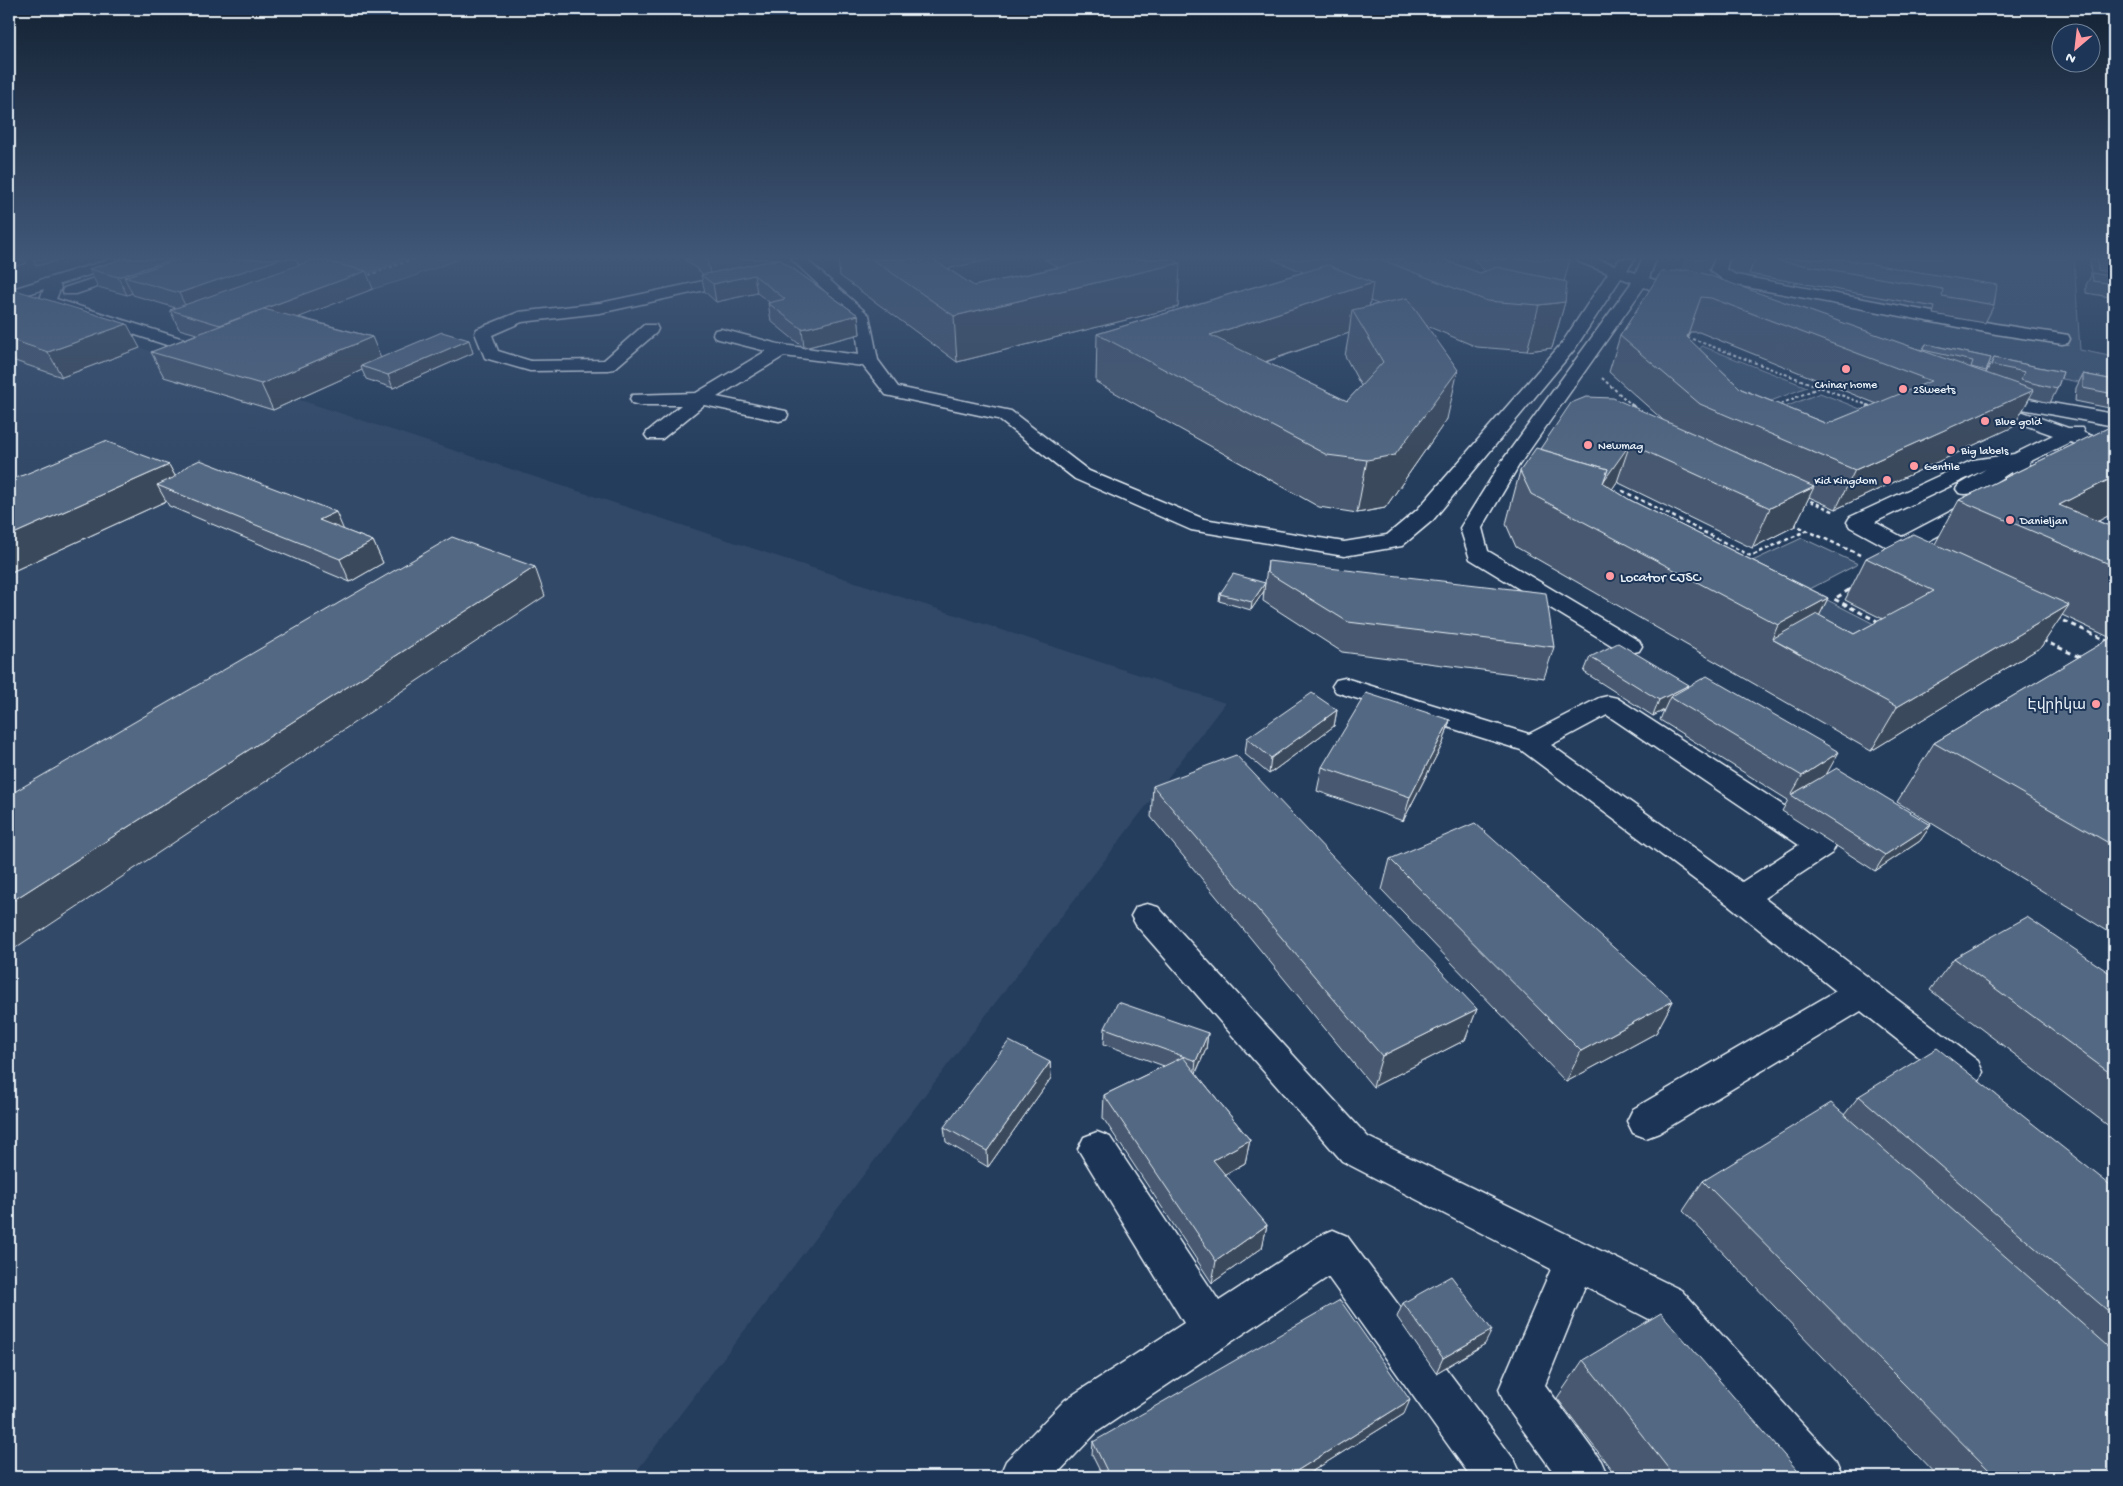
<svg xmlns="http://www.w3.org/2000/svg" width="2123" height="1486" viewBox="0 0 2123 1486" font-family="'Gochi Hand','Noto Sans Armenian',sans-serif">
<rect width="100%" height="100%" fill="#253d5d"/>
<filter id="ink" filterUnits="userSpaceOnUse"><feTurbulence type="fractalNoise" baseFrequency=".02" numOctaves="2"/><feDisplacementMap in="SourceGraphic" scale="10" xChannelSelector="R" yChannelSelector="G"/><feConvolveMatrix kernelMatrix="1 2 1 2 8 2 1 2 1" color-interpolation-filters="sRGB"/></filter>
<g filter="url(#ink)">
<path fill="#334a68" d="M 16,307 L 1225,703 L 632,1477 L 9,1477 L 9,310 Z"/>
<g fill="#3e5472" stroke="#93a2b5">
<path d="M 295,259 L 459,259 L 406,279 L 373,289 L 301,271 Z"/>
<path d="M 1687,259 L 2074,259 L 2080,350 L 2114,357 L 2114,389 L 1878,343 L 1678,276 Z"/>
<path d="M 1702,346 L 1807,387 L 1771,401 L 1688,367 Z"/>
<path d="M 1820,393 L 1878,416 L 1844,431 L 1785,407 Z"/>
<path d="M 1802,538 L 1858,564 L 1808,590 L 1876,625 L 1817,657 L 1746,564 Z"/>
</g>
<path fill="#657890" stroke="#99a8ba" d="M 314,259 L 407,259 L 366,274 L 352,267 L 341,268 L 318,263 Z"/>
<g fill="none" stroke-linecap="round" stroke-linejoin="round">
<defs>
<g id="minor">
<path d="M 153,259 L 174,259 L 172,262 L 76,294 L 64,294 L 62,291 L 64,288 Z"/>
<path d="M 791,259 L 806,259 L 869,315 L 878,360 L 898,387 L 1011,411 L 1089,471 L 1204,519 L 1344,542 L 1387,535 L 1417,510 L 1562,343 L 1608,273 L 1579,262 L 1577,259 L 1597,259 L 1615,265 L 1620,259 L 1635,259 L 1627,270 L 1636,273 L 1642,259 L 1656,259 L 1649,278 L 1693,294 L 1695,297 L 1687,302 L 1644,287 L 1519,465 L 1482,528 L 1488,551 L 1639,641 L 1642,646 L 1639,651 L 1630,653 L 1621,651 L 1470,559 L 1460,528 L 1502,461 L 1632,282 L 1621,278 L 1574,350 L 1433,520 L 1402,546 L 1344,556 L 1191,530 L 1075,479 L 998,419 L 886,395 L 863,366 L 784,356 L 717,397 L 786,411 L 788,415 L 786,419 L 779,421 L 704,405 L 662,439 L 648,439 L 645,435 L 648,431 L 681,405 L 639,405 L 632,403 L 630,399 L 632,395 L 696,393 L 766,351 L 715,338 L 713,334 L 715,330 L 721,329 L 782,345 L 859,355 L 855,319 Z"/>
<path d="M 1715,259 L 1729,259 L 1726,269 L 1736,275 L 1996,324 L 2062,334 L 2068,335 L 2070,339 L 2068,343 L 2062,344 L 1996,334 L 1731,284 L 1726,282 L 1710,270 Z"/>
<path d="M 741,273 L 749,278 L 746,281 L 600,313 L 522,322 L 492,335 L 498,351 L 531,361 L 604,360 L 644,325 L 656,325 L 658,329 L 656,333 L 614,369 L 608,370 L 530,371 L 485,358 L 475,333 L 477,329 L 519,312 L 600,303 Z"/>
<path d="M 42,279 L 59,284 L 61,287 L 56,299 L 209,347 L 212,351 L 209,355 L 197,355 L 41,304 L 39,301 L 44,289 L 37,287 L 34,284 Z"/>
<path d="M 2018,397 L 2114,414 L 2114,426 L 2011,407 L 2009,403 L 2011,399 Z"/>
<path d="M 1984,398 L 2068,428 L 2082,428 L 2084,433 L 2114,444 L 2114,457 L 2070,442 L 2029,462 L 2034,481 L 2031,485 L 1910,551 L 1902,553 L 1894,551 L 1850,527 L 1847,522 L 1850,517 L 1973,460 L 2014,454 L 2053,435 L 1977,408 L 1975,404 L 1977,400 ZM 1986,469 L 1959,485 L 1956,489 L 1959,493 C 1976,498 1996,481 2011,472 L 2013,479 L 1902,537 L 1875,522 Z"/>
<path d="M 1345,678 L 1529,734 L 1599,698 L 1608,696 L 1617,698 L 1832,837 L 1836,845 L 1832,853 L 1764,898 L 1978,1061 L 1983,1072 L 1978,1083 L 1965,1088 L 1952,1083 L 1861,1011 L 1659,1133 L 1646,1138 L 1633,1133 L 1627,1121 L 1633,1109 L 1836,991 L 1730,906 L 1521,750 L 1336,692 L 1332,686 L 1336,680 ZM 1607,715 L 1799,845 L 1742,882 L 1551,745 Z"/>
<path d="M 1147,904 L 1158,907 L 1368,1137 L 1681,1290 L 1836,1461 L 1843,1477 L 1789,1477 L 1651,1320 L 1585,1286 L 1545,1385 L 1601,1461 L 1608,1477 L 1557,1477 L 1505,1405 L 1499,1389 L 1551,1269 L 1342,1161 L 1136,925 L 1131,916 L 1136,907 Z"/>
<path d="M 1097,1132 L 1110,1137 L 1219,1301 L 1319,1236 L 1333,1230 L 1347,1236 L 1515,1461 L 1522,1477 L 1471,1477 L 1328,1277 L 1097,1432 L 1054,1477 L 999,1477 L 1006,1461 L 1065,1400 L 1184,1323 L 1078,1149 L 1084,1137 Z"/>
</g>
<path id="major" d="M 111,259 L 132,259 L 130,262 L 9,300 L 9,290 Z"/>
</defs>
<use href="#minor" stroke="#e8f1f8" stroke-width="3"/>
<use href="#major" stroke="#e8f1f8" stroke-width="3"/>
<g stroke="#e8f1f8" stroke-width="2" stroke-dasharray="3 2.5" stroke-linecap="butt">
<path d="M 364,277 L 413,259"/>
<path d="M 1687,337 L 1870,406"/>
<path d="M 1602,378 L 1633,406"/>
<path d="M 1776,406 L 1820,387"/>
</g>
<g stroke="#e8f1f8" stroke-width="2.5" stroke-dasharray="4 3" stroke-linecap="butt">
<path d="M 1632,405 L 1638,411"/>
<path d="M 1866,405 L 1874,408"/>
<path d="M 1776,406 L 1778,405"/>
<path d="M 1618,497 L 1623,491 L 1751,556 L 1808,530"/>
<path d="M 1804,498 L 1835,512"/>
<path d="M 1793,524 L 1860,555"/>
<path d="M 1847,591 L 1851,589"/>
</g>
<g stroke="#e8f1f8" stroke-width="3" stroke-dasharray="5 4" stroke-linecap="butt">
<path d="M 1849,590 L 1834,599 L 1881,623"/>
<path d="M 2056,617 L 2114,644"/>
<path d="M 2042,640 L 2082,658"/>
</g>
<use href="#minor" fill="#1d3557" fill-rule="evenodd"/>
<use href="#major" fill="#1d3557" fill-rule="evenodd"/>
</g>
<g fill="#475970" stroke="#e8f1f8" fill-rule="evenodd">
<path d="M 123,259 L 296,259 L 299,265 L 373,289 L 298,317 L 372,337 L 380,358 L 469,340 L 473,353 L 393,388 L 366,379 L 362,370 L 273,410 L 164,377 L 151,352 L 197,334 L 179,329 L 170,310 L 176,308 L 133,295 L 132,293 L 127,295 L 98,287 L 89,269 Z"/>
<path d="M 684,259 L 780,259 L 781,260 L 858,315 L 860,334 L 804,348 L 771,321 L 768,303 L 769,302 L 757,293 L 716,302 L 705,292 L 701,275 L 703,274 Z"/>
<path d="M 838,259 L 994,259 L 947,268 L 974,286 L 1058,267 L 1044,259 L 1172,259 L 1178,307 L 957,362 L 840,276 Z"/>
<path d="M 1272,259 L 1442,259 L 1480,273 L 1485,271 L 1473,259 L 1570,259 L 1564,282 L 1565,302 L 1552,348 L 1527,351 L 1477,347 L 1427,326 L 1447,419 L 1385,508 L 1357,513 L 1319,507 L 1096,382 L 1097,334 L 1303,272 ZM 1370,301 L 1378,304 L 1369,306 ZM 1349,333 L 1345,356 L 1361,386 L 1347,401 L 1266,362 Z"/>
<path d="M 1755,259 L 1842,259 L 1994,305 L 1985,323 L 1933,314 L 1935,307 L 1749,274 Z"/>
<path d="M 2090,259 L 2114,259 L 2114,299 L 2110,298 L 2110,297 L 2086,293 L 2086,285 L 2091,276 L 2090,260 Z"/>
<path d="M 1661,272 L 1922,350 L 1926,344 L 1991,358 L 1986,373 L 1994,358 L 2063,372 L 2057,389 L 2050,403 L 2030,398 L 2013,427 L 1836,509 L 1809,497 L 1795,526 L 1752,548 L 1617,482 L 1612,489 L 1630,500 L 1828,598 L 1819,616 L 1854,634 L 1883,619 L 1845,600 L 1866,558 L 1935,544 L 1959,500 L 2114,425 L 2114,513 L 2098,521 L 2114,528 L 2114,935 L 1897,802 L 1934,743 L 2111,638 L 2062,615 L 2041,647 L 1871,751 L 1516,547 L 1506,524 L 1520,471 L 1540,449 L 1664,421 L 1609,372 L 1620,336 ZM 1690,332 L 1699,332 L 1877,404 L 1827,424 L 1741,389 L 1687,338 Z"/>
<path d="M 9,288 L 140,348 L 62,377 L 9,359 Z"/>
<path d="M 2083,374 L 2114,380 L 2114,409 L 2075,401 L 2076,388 Z"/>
<path d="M 169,465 L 175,476 L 344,530 L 373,541 L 383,563 L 350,582 L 169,506 L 166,501 L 9,573 L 9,481 Z"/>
<path d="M 1268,561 L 1554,647 L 1544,678 L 1342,652 L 1263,601 L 1264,591 L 1251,610 L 1219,601 L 1220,594 L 1265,583 Z"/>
<path d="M 1590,657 L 1827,773 L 1931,825 L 1920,841 L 1875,871 L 1782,811 L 1788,800 L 1660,720 L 1664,710 L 1653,716 L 1584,672 Z"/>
<path d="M 1337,710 L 1334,726 L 1269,774 L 1245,754 L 1247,738 Z"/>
<path d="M 1450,720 L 1443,743 L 1403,821 L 1317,791 L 1322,767 Z"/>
<path d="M 1153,786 L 1477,1009 L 1465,1040 L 1373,1087 L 1151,817 Z"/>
<path d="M 1390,859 L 1673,1001 L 1656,1033 L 1566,1082 L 1382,890 Z"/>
<path d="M 1954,958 L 2114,976 L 2114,1130 L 1930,990 Z"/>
<path d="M 1105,1028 L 1208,1033 L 1206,1049 L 1196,1073 L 1250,1140 L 1245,1163 L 1225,1175 L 1267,1225 L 1262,1248 L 1212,1283 L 1103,1118 L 1104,1095 L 1164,1066 L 1104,1044 Z"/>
<path d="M 1050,1062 L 1051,1078 L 988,1167 L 946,1142 L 944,1127 Z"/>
<path d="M 1859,1096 L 2114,1188 L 2114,1477 L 1938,1477 L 1683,1211 L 1703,1181 L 1844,1115 Z"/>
<path d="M 1403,1303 L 1485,1344 L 1436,1373 L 1397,1317 Z"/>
<path d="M 1583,1360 L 1803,1477 L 1617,1477 L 1557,1398 Z"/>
<path d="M 1404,1414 L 1303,1477 L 1103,1477 L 1092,1455 L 1093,1442 Z"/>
</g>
<g fill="#3a485b" stroke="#e8f1f8">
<path d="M 18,259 L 24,259 L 27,263 L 9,268 L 9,261 Z"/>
<path d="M 37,259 L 64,259 L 36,266 L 33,260 Z"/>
<path d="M 174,259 L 234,259 L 124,277 L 132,293 L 127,295 L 118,277 Z"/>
<path d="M 280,259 L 296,259 L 301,271 L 188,311 L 179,293 Z"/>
<path d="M 707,259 L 780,259 L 782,267 L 712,282 Z"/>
<path d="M 900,259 L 994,259 L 902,278 Z"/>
<path d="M 1180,263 L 1178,307 L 957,362 L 954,316 Z"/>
<path d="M 366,271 L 373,289 L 229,344 L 220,325 Z"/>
<path d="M 754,275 L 757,293 L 716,302 L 713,284 Z"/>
<path d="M 1373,283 L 1366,327 L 1352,310 L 1349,333 L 1206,382 L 1210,335 Z"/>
<path d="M 1565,302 L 1552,348 L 1527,351 L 1539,305 Z"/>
<path d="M 858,315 L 860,334 L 804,348 L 802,329 Z"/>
<path d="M 127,324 L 140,348 L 62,377 L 48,352 Z"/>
<path d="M 372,337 L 382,361 L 361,366 L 362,370 L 273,410 L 261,384 Z"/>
<path d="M 469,340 L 473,353 L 393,388 L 388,375 Z"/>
<path d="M 1458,370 L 1447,419 L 1385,508 L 1357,513 L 1367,460 Z"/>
<path d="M 2034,390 L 2013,427 L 1836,509 L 1855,470 Z"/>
<path d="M 1630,444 L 1617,482 L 1590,522 L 1608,469 Z"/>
<path d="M 169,465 L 184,492 L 157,485 L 166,501 L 9,573 L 9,536 Z"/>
<path d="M 2114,477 L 2114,513 L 2057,542 L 2059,505 Z"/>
<path d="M 1814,487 L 1795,526 L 1752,548 L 1770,508 Z"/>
<path d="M 336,512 L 345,533 L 319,520 Z"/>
<path d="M 373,541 L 383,563 L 350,582 L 340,559 Z"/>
<path d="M 535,567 L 545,596 L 9,952 L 9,903 Z"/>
<path d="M 1265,583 L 1264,591 L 1251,610 L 1252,602 Z"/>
<path d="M 1828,598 L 1800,655 L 1772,639 L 1778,625 Z"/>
<path d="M 2069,605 L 2041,647 L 1871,751 L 1897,707 Z"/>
<path d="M 1689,685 L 1679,702 L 1670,697 L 1664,710 L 1653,716 L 1659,700 Z"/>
<path d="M 1337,710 L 1334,726 L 1269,774 L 1271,758 Z"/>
<path d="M 1450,720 L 1443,743 L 1403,821 L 1410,797 Z"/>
<path d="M 1839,752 L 1826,775 L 1791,795 L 1802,776 Z"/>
<path d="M 1931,825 L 1920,841 L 1875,871 L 1885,855 Z"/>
<path d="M 1673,1001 L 1656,1033 L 1566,1082 L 1581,1051 Z"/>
<path d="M 1477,1009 L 1465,1040 L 1373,1087 L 1382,1056 Z"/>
<path d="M 1208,1033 L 1206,1049 L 1194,1077 L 1196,1061 Z"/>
<path d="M 1050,1062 L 1051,1078 L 988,1167 L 987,1151 Z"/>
<path d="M 1250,1140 L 1245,1163 L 1209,1183 L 1213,1160 Z"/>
<path d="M 1267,1225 L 1262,1248 L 1212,1283 L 1216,1261 Z"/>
<path d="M 1492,1330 L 1485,1344 L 1436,1373 L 1443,1358 Z"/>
<path d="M 1410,1400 L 1404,1414 L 1303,1477 L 1287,1477 Z"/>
</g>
<g fill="#536782" stroke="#e8f1f8" fill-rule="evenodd">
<path d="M 9,259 L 18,259 L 9,261 Z"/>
<path d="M 123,259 L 174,259 L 118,277 L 89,269 Z"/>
<path d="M 180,259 L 280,259 L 179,293 L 124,277 Z"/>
<path d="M 316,259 L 366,271 L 220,325 L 170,310 Z"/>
<path d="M 779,259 L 858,315 L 802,329 L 768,303 L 785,299 L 754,275 L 713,284 L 701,275 Z"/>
<path d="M 872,259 L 933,259 L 974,286 L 1098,259 L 1172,259 L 1180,263 L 954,316 Z"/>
<path d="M 1380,259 L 1442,259 L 1480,273 L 1497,267 L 1567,282 L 1565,302 L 1539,305 L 1487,301 Z"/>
<path d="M 1768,259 L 1842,259 L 1997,285 L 1994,305 L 1942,296 L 1943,289 Z"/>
<path d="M 2097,259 L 2114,259 L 2114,273 L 2098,270 Z"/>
<path d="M 1328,265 L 1373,283 L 1210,335 L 1347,401 L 1383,362 L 1352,310 L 1407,298 L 1458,370 L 1395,455 L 1367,460 L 1327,455 L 1097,334 Z"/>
<path d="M 1688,270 L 1702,273 L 2034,390 L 1855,470 L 1700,404 L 1620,336 L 1661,272 ZM 1701,297 L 1711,298 L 1931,381 L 1827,424 L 1741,389 L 1687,337 Z"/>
<path d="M 2092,273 L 2114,277 L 2114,284 L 2093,281 Z"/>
<path d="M 9,288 L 127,324 L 48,352 L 9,339 Z"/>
<path d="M 264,309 L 372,337 L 261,384 L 151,352 Z"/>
<path d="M 442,332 L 469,340 L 388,375 L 361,366 Z"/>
<path d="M 1926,344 L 1991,358 L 1986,371 L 1971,367 L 1973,361 L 1923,350 Z"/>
<path d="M 1994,358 L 2063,372 L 2057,389 L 2020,380 L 2025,372 L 1991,365 Z"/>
<path d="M 2083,374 L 2114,380 L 2114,394 L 2083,388 Z"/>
<path d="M 1586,397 L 1613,398 L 1814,487 L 1770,508 L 1630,444 L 1603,482 L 1608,469 L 1540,449 L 1571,403 Z"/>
<path d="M 2114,425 L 2114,477 L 2059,505 L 2114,528 L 2114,566 L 1959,500 Z"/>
<path d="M 105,441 L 169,465 L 9,536 L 9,481 Z"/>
<path d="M 1536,448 L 1608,469 L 1603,483 L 1630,500 L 1828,598 L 1778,625 L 1531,494 L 1520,471 Z"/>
<path d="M 200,460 L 336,512 L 319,520 L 373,541 L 340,559 L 157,485 L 173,478 L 187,466 Z"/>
<path d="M 1913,534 L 2069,605 L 1897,707 L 1772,639 L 1817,614 L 1854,634 L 1934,591 L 1866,558 Z"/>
<path d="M 452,537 L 535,567 L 9,903 L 9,795 Z"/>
<path d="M 1268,561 L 1546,593 L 1554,647 L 1348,622 L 1267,572 Z"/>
<path d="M 1233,574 L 1265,583 L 1252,602 L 1220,594 Z"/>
<path d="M 2114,636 L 2114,846 L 1934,743 Z"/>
<path d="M 1618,643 L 1689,685 L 1659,700 L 1590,657 Z"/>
<path d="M 1707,676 L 1839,752 L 1802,776 L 1670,697 Z"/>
<path d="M 1312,693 L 1337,710 L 1271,758 L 1247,738 Z"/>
<path d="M 1366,693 L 1450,720 L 1410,797 L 1322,767 Z"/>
<path d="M 1236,755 L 1477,1009 L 1382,1056 L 1153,786 Z"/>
<path d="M 1837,768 L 1931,825 L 1885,855 L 1791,795 Z"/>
<path d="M 1475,823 L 1673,1001 L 1581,1051 L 1390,859 Z"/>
<path d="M 2027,917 L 2114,976 L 2114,1076 L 1954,958 Z"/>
<path d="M 1118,1002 L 1208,1033 L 1196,1061 L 1105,1028 Z"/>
<path d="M 1009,1041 L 1050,1062 L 987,1151 L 944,1127 Z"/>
<path d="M 1937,1048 L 2114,1188 L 2114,1316 L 1859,1096 Z"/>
<path d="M 1183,1057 L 1250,1140 L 1213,1160 L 1267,1225 L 1216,1261 L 1104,1095 Z"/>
<path d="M 1831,1103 L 2114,1352 L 2114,1477 L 1996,1477 L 1703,1181 Z"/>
<path d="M 1451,1276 L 1492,1330 L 1443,1358 L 1403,1303 Z"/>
<path d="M 1340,1300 L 1410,1400 L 1287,1477 L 1110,1477 L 1093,1442 Z"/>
<path d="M 1661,1313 L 1803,1477 L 1675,1477 L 1583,1360 Z"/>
</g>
</g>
<linearGradient id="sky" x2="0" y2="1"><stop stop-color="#142233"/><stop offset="0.55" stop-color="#405778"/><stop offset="1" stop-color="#405778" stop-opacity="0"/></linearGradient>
<rect width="2123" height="467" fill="url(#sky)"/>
<g fill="#ff9aa2" stroke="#1d3557" stroke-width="2">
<circle cx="1846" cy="369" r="5"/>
<circle cx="1903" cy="389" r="5"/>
<circle cx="1985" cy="421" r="5"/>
<circle cx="1588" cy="445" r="5"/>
<circle cx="1951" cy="450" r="5"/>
<circle cx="1914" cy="466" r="5"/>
<circle cx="1887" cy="480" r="5"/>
<circle cx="2010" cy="520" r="5"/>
<circle cx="1610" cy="576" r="5"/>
<circle cx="2096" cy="704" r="5"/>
</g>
<g text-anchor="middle" stroke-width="4" stroke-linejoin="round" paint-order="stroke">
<g font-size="12" fill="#e8f1f8" stroke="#1d3557" text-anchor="start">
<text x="1846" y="388" text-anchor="middle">Chinar home</text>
<text x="1913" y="393">2Sweets</text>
<text x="1995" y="425">Blue gold</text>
<text x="1598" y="449">Newmag</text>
<text x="1961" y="454">Big labels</text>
<text x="1924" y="470">Gentile</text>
<text x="1877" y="484" text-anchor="end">Kid Kingdom</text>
<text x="2020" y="524">Danieljan</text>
</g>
<g font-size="15" fill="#e8f1f8" stroke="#1d3557" text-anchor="start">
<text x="1620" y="581">Locator CJSC</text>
<text x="2086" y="709" text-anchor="end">Էվրիկա</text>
</g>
</g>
<rect width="2123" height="1486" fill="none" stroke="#1d3557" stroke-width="30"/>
<rect x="15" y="15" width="2093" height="1456" fill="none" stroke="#e8f1f8" stroke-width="2" filter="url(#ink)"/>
<g transform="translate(2076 48) rotate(208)"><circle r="24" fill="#1d3557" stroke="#6e8097"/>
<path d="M0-4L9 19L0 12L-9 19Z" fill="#ff9aa2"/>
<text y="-8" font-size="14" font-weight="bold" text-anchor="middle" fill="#e8f1f8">N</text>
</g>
</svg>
